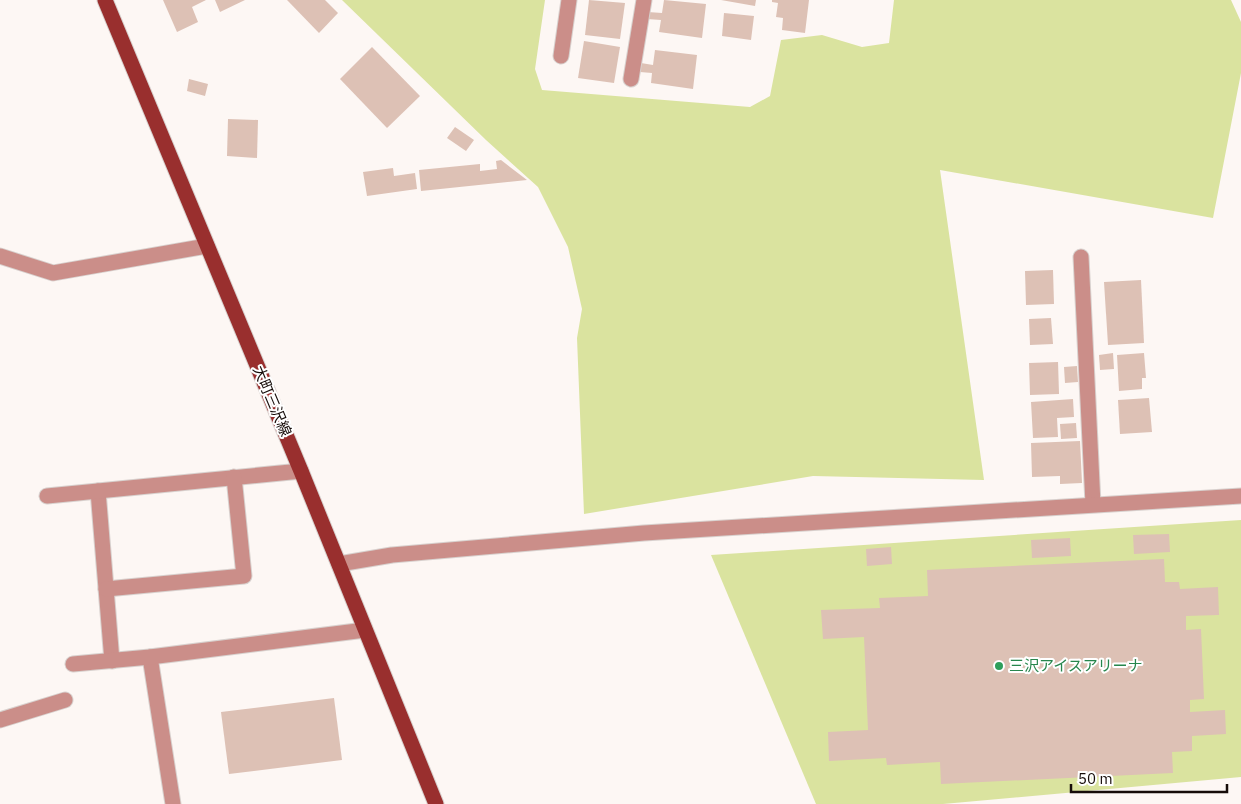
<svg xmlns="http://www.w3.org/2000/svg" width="1241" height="804" viewBox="0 0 1241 804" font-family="'IBM Plex Sans','Noto Sans JP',sans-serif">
<rect width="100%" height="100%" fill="#fdf7f4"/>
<g fill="#dae39f">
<path d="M 342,0 L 545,0 L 535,69 L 542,90 L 750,107 L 770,96 L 781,40 L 822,35 L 862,47 L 889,43 L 894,0 L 1231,0 L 1241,22 L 1241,73 L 1213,218 L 940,170 L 984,480 L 813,476 L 584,514 L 577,338 L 582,309 L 568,247 L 538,187 L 486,140 Z"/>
<path d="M 1241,520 L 1241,777 L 943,804 L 816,804 L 711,555 Z"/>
</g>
<g fill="#ddc1b5">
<path d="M 163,0 L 206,0 L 192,7 L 198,22 L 177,32 Z"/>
<path d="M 215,0 L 245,0 L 220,12 Z"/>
<path d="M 287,0 L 325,0 L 338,13 L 319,33 Z"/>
<path d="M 589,0 L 625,3 L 620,39 L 585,35 Z"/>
<path d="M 664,0 L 706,4 L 702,38 L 659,32 L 661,20 L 647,19 L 648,12 L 662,13 Z"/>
<path d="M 721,0 L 756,0 L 755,6 Z"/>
<path d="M 772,0 L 809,0 L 805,33 L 782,30 L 783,18 L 776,17 L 778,3 L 772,2 Z"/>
<path d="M 724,13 L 754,16 L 751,40 L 722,36 Z"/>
<path d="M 584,41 L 620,47 L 614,83 L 578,78 Z"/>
<path d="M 372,47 L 420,96 L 387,128 L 340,79 Z"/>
<path d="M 655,50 L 697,55 L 693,89 L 651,83 L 652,73 L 640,72 L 641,63 L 653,65 Z"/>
<path d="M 189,79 L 208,84 L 205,96 L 187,91 Z"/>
<path d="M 228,119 L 258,120 L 257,158 L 227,156 Z"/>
<path d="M 455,127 L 474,140 L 466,151 L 447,138 Z"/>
<path d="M 501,160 L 527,180 L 421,191 L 419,170 L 480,164 L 480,171 L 497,169 L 496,161 Z"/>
<path d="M 393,168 L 394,176 L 415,173 L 417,189 L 367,196 L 363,172 Z"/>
<path d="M 1053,270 L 1054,304 L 1026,305 L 1025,271 Z"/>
<path d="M 1141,280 L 1144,343 L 1108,345 L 1104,282 Z"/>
<path d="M 1051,318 L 1053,344 L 1030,345 L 1029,319 Z"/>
<path d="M 1113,353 L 1114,369 L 1100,370 L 1099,355 Z"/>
<path d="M 1144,353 L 1146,378 L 1142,378 L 1142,389 L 1119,391 L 1117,355 Z"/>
<path d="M 1058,362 L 1059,394 L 1030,395 L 1029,363 Z"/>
<path d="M 1077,366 L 1078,382 L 1065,383 L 1064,367 Z"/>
<path d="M 1149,398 L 1152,432 L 1120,434 L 1118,400 Z"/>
<path d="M 1073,399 L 1074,417 L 1057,418 L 1058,437 L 1033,438 L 1031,402 Z"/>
<path d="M 1076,423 L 1077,438 L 1061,439 L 1060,424 Z"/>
<path d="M 1080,441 L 1082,483 L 1060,484 L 1060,476 L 1032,477 L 1031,443 Z"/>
<path d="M 1169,534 L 1170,552 L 1134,554 L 1133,535 Z"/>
<path d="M 1070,538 L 1071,556 L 1032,558 L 1031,540 Z"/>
<path d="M 891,547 L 892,564 L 867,566 L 866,549 Z"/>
<path d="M 1164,559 L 1165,582 L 1179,582 L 1180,589 L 1218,587 L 1219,615 L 1186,616 L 1186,630 L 1201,629 L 1204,699 L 1190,700 L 1190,712 L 1225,710 L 1226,734 L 1192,736 L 1192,751 L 1172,752 L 1173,773 L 941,784 L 940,762 L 887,765 L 886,758 L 829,761 L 828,732 L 868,730 L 864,637 L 823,639 L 821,610 L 880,608 L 879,598 L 928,596 L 927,570 Z"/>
<path d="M 334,698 L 342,760 L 229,774 L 221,712 Z"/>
</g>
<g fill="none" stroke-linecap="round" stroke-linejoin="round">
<defs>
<g id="minor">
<path d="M 561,56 L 569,0"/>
<path d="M 631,79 L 644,0"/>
<path d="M 0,256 L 53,273 L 207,246"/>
<path d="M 1081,257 L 1093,504"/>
<path d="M 98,491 L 112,661"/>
<path d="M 47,496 L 301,471"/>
<path d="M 339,564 L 392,555 L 644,533 L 1241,496"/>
<path d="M 106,589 L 244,576 L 234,477"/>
<path d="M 150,657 L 173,804"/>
<path d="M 73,664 L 150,657 L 365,630"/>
<path d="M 0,720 L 65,700"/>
</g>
<path id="major" d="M 105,0 L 301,471 L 436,804"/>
</defs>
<use href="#minor" stroke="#d8d1ce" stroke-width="17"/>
<use href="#major" stroke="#d8d1ce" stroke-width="17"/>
<use href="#minor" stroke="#cb8e89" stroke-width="15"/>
<use href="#major" stroke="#992f2e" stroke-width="15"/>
</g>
<circle fill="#2e9e5b" stroke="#fff" stroke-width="2" cx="999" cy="666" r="5"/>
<g text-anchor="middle" stroke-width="4" stroke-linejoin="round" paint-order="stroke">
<g font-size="15" fill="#160c09" stroke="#fff">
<text transform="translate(272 401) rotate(67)" y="5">大町三沢線</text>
</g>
<g font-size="15" fill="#27864d" stroke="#fff" text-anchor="start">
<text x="1009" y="671">三沢アイスアリーナ</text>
</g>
</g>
<path d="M1071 784v8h156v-8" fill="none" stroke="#160c09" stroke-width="2.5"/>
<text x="1078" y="784" font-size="15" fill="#160c09" stroke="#ffffff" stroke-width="4" paint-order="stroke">50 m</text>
</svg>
